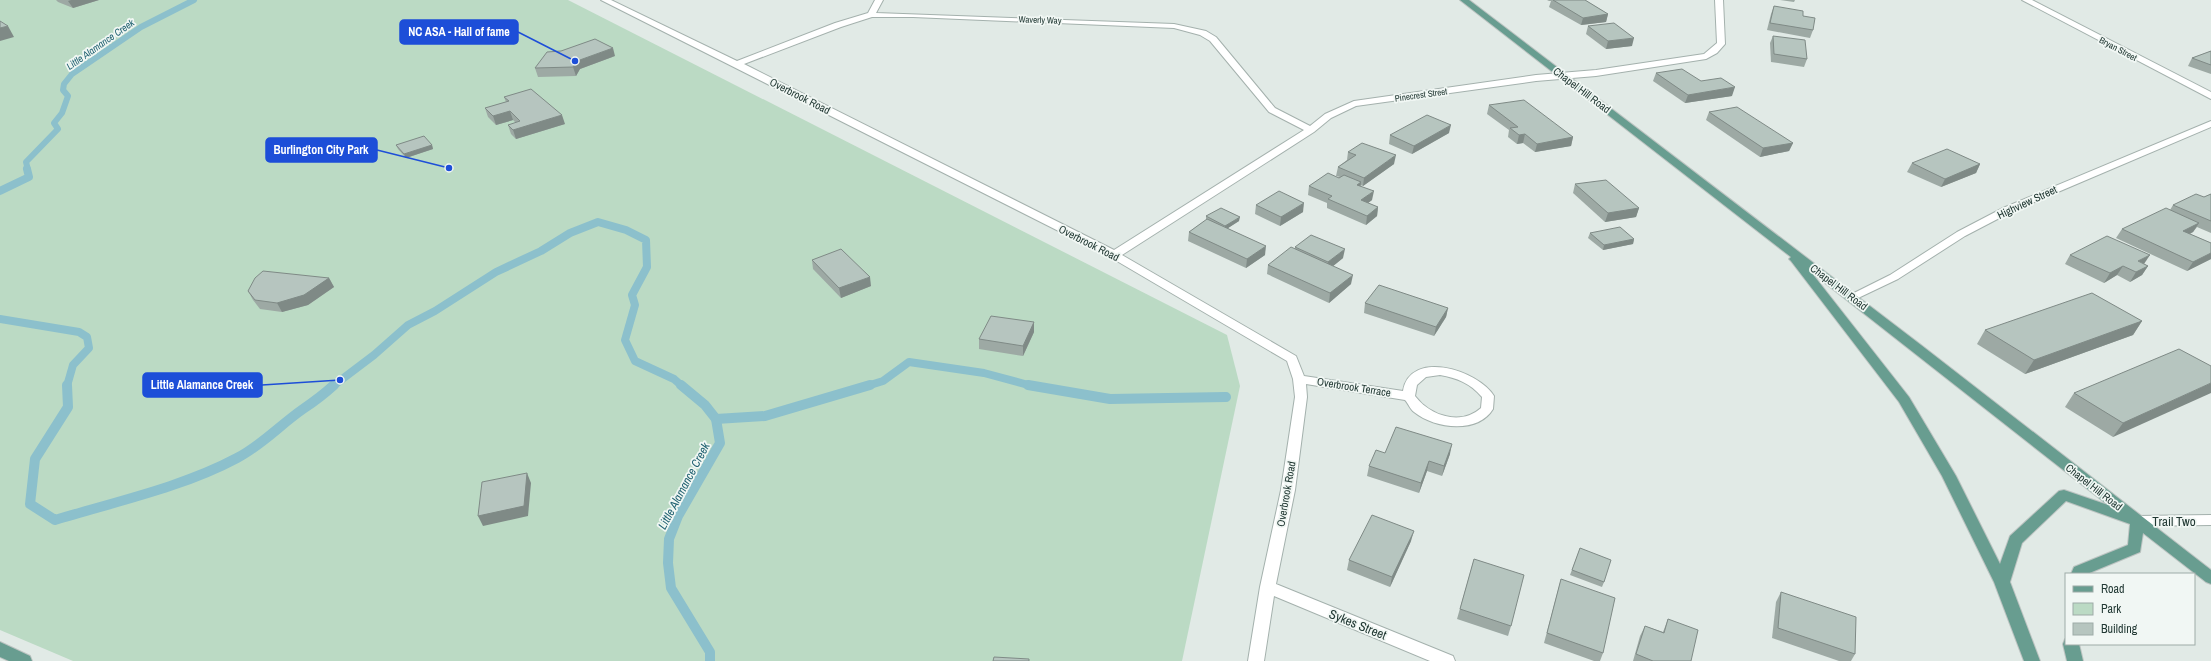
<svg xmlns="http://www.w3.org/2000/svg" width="2211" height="661" viewBox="0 0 2211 661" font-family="'Archivo Narrow',sans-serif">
<rect width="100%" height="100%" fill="#e1eae6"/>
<path fill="#bbdac4" d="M 0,0 L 568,0 L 1227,335 L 1240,386 L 1182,661 L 73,661 L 0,630 Z"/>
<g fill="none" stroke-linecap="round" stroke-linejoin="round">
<path stroke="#8cc0cc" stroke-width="6" d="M 28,170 L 26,162 L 58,129 L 54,123 L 62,113 L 68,96 L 63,90 L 64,84 L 72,74 L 141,27 L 194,0"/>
<g stroke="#8cc0cc" stroke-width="8">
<path d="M 0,191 L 29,177 L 27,169"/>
<path d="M 0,319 L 79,332 L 87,337 L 89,348 L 73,365 L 67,386"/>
<path d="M 333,386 L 374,355 L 408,325 L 435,311 L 496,272 L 541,251 L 570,233 L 598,222 L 626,230 L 646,240 L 647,267 L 632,295 L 635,305 L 625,340 L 635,361 L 674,379 L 682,386"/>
<path d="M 867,386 L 883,381 L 909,362 L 984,373 L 1032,386"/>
</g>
<g stroke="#8cc0cc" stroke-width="10">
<path d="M 67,385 L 68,407 L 35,459 L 30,504 L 55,520 C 114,502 183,487 237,458 C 262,445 280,425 303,409 C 315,401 323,395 334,385"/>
<path d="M 681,385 L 705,405 L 716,419 L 720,443 L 678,516 L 669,539 L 668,563 L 671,588 L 710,652 L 710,661"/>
<path d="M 1028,385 L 1110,399 L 1226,397"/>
<path d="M 716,419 L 765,416 L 870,385"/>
</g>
<defs>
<g id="minor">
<path d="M 601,0 L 611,0 L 737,61 L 835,23 L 868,13 L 875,0 L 883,0 L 876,13 L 1174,24 L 1206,31 L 1216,37 L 1275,108 L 1310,126 L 1325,114 L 1354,101 L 1536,75 L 1596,70 L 1704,54 L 1717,43 L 1715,0 L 1723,0 L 1725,44 L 1717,53 L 1706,59 L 1596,76 L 1536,81 L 1356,106 L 1331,118 L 1314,132 L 1122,255 L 1296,356 L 1304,376 L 1403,391 C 1410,349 1478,370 1494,396 L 1493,409 C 1478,434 1435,429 1414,412 C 1410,409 1408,403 1405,400 L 1306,384 L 1307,397 L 1295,490 L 1276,584 L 1453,656 L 1455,661 L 1430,661 L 1274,596 L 1264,661 L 1248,661 L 1260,587 L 1281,490 L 1295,397 L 1293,379 L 1287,361 L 1110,257 ZM 872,17 L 913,17 L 1174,28 L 1200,35 L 1210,41 L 1269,112 L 1304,130 L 1114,250 L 744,64 L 841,27 ZM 1440,375 C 1457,378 1470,383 1482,397 L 1481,408 C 1461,426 1430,416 1415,396 L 1417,385 L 1426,377 Z"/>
<path d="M 2022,0 L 2032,0 L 2211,92 L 2211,99 Z"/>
<path d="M 2211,121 L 2211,127 L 2011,212 L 1965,236 L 1898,279 L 1856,299 L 1848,299 L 1846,297 L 1890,275 L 1957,232 L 2003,208 Z"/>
<path d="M 2211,515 L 2211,525 L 2137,526 L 2132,525 L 2130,521 L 2132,517 L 2137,516 Z"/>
</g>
<g id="major">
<path d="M 1460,0 L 1469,0 L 1921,345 L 2211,570 L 2211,584 L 2206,582 L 2143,533 L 2140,552 L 2087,574 L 2071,574 L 2074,567 L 2128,545 L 2130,524 L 2066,501 L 2022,543 L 2010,582 L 2040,661 L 2024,661 L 1994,582 L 1942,476 L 1899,402 L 1791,261 L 1789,259 L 1791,257 ZM 1811,272 L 2108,505 L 2064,490 L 2059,491 L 2010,536 L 2000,564 L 1956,476 L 1909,397 Z"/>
<path d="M 2065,639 L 2066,644 L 2079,644 L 2083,661 L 2067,661 L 2063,644 Z"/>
<path d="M 0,642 L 30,656 L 32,661 L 9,661 L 0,657 Z"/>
</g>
</defs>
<use href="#minor" stroke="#a4b1ad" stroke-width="2"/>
<use href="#major" stroke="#bdc4c2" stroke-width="2"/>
<use href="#minor" fill="#fff" fill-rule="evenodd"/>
<use href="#major" fill="#689d90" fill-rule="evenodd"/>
</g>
<g fill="#9da9a4">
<path d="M 56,0 L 99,0 L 73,8 L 58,2 Z"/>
<path d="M 1547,0 L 1585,0 L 1608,14 L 1606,22 L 1581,25 L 1549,7 L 1551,1 L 1549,1 Z"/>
<path d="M 1780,0 L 1795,0 L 1794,2 Z"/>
<path d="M 1774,6 L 1803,16 L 1813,30 L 1810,38 L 1767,30 L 1771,14 Z"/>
<path d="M 1588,26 L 1632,46 L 1606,49 L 1586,34 Z"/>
<path d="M 1773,36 L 1807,59 L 1804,67 L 1771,62 L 1770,43 Z"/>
<path d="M 2211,51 L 2211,74 L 2188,66 L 2192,58 Z"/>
<path d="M 615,56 L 580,69 L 576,76 L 538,77 L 535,68 Z"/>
<path d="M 1656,73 L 1701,81 L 1732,96 L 1685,103 L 1653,81 Z"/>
<path d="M 504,97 L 565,124 L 516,139 L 511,134 L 508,125 L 516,123 L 513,120 L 496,125 L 488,117 L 485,108 L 506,102 Z"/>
<path d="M 1489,105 L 1573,137 L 1571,146 L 1535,152 L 1523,143 L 1517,144 L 1508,137 L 1509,130 L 1487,114 Z"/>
<path d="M 1709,112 L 1793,143 L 1789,151 L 1760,157 L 1706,120 Z"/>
<path d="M 1449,133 L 1412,154 L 1389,144 L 1390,135 Z"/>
<path d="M 396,145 L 432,145 L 433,149 L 406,158 L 398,149 Z"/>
<path d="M 1348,152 L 1394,164 L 1363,186 L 1360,185 L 1372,200 L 1368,203 L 1378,207 L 1377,216 L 1366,225 L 1327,208 L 1327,203 L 1308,195 L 1309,186 L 1340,177 L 1336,176 L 1338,167 L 1347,160 Z"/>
<path d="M 1912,163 L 1980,164 L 1976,173 L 1941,187 L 1907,172 Z"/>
<path d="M 1575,184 L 1639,208 L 1636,217 L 1605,222 L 1573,193 Z"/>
<path d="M 2211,194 L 2211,233 L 2197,227 L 2193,232 L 2190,234 L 2211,243 L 2211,259 L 2187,271 L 2116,238 L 2122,229 L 2170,210 L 2173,205 L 2204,197 Z"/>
<path d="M 1256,205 L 1303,212 L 1280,226 L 1255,214 Z"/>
<path d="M 1206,216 L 1239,221 L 1228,228 L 1265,255 L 1246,268 L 1188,241 L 1189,232 L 1206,220 Z"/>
<path d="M 1590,233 L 1634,239 L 1633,244 L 1603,250 L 1588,238 Z"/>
<path d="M 1295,247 L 1343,258 L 1333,266 L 1351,284 L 1329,303 L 1267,274 L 1268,265 L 1295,249 Z"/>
<path d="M 2070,255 L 2144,264 L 2148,266 L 2142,275 L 2130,282 L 2117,275 L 2104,283 L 2065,264 Z"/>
<path d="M 812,260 L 871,286 L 841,298 L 813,269 Z"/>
<path d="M 329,278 L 334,287 L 308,305 L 282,312 L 260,309 L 253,300 L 248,291 Z"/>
<path d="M 1365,303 L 1448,308 L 1446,317 L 1434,336 L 1364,313 Z"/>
<path d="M 2142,321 L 2133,335 L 2025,374 L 1977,344 L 1985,330 Z"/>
<path d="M 1034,322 L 1034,332 L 1023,356 L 979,349 L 979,339 Z"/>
<path d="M 2211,366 L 2113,437 L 2065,407 L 2074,393 Z"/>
<path d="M 1385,453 L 1450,454 L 1442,476 L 1427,471 L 1419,493 L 1367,476 L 1369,466 Z"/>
<path d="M 1411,541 L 1390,587 L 1347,570 L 1349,560 Z"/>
<path d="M 1580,548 L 1604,582 L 1602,587 L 1570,575 Z"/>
<path d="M 1474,559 L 1511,626 L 1508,636 L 1457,619 Z"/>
<path d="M 1561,579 L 1603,653 L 1600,661 L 1594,661 L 1544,643 L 1558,590 Z"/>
<path d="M 1781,592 L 1855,654 L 1851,661 L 1839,661 L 1772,638 L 1776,602 Z"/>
<path d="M 1668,619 L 1691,661 L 1633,661 L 1640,636 L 1645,626 L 1663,632 Z"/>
</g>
<g fill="#7f8a86">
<path d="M 71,0 L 99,0 L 73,8 L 68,1 Z"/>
<path d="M 1608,14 L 1606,22 L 1581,25 L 1583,18 Z"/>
<path d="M 8,26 L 14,37 L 0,41 L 0,28 Z"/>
<path d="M 1634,38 L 1632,46 L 1606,49 L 1608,41 Z"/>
<path d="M 613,48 L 615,56 L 580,69 L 576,76 L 573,67 L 577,61 Z"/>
<path d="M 1735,87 L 1732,96 L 1685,103 L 1688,95 Z"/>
<path d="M 510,111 L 513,120 L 496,125 L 493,116 Z"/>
<path d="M 562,115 L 565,124 L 516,139 L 513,130 Z"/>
<path d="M 1451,125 L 1449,133 L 1412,154 L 1414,146 Z"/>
<path d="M 1525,134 L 1523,143 L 1517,144 L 1519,135 Z"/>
<path d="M 1573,137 L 1571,146 L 1535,152 L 1537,144 Z"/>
<path d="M 1793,143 L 1789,151 L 1760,157 L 1763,148 Z"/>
<path d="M 432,145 L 433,149 L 406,158 L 404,154 Z"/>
<path d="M 1396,155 L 1394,164 L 1363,186 L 1364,178 Z"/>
<path d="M 1980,164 L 1976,173 L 1941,187 L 1945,179 Z"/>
<path d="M 1361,182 L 1360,190 L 1357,185 Z"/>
<path d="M 1374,191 L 1372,200 L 1360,209 L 1361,200 Z"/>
<path d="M 1304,203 L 1303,212 L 1280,226 L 1281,217 Z"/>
<path d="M 1378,207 L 1377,216 L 1366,225 L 1367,216 Z"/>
<path d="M 1639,208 L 1636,217 L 1605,222 L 1608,213 Z"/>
<path d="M 1240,217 L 1239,221 L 1225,230 L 1225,226 Z"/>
<path d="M 2199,223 L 2193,232 L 2177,240 L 2183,231 Z"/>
<path d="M 1634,239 L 1633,244 L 1603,250 L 1604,245 Z"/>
<path d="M 1266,246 L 1265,255 L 1246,268 L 1247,259 Z"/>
<path d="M 1345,249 L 1343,258 L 1327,271 L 1328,262 Z"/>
<path d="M 2211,253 L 2211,259 L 2187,271 L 2193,262 Z"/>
<path d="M 2150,255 L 2144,264 L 2138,261 Z"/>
<path d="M 2123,266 L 2117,275 L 2104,283 L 2110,273 Z"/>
<path d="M 2148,266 L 2142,275 L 2130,282 L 2136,272 Z"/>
<path d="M 1353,275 L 1351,284 L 1329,303 L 1330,293 Z"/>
<path d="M 870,277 L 871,286 L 841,298 L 839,288 Z"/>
<path d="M 329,278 L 334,287 L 308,305 L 282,312 L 277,303 Z"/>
<path d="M 1448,308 L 1446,317 L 1434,336 L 1436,327 Z"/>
<path d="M 2142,321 L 2133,335 L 2025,374 L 2034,360 Z"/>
<path d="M 1034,322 L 1034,332 L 1023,356 L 1023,346 Z"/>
<path d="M 2211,383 L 2211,393 L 2113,437 L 2123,423 Z"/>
<path d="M 1452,444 L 1450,454 L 1442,476 L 1444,466 Z"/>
<path d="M 1429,461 L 1427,471 L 1419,493 L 1421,483 Z"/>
<path d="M 527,473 L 531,483 L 528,516 L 483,526 L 478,516 Z"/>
<path d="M 1414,531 L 1411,541 L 1390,587 L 1392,577 Z"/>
</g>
<g fill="#b6c5bf" stroke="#7f8a86">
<path d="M 1553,0 L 1585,0 L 1608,14 L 1583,18 Z"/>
<path d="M 1774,6 L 1803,11 L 1803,16 L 1815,18 L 1813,30 L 1770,23 Z"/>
<path d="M 0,21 L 8,26 L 0,28 Z"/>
<path d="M 1614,23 L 1634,38 L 1608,41 L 1588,26 Z"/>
<path d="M 1773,36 L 1805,40 L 1807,59 L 1774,54 Z"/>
<path d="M 595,39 L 613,48 L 577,61 L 573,67 L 535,68 L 547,52 L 561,51 Z"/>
<path d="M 2211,51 L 2211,65 L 2192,58 Z"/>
<path d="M 1682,69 L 1701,81 L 1721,78 L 1735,87 L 1688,95 L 1656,73 Z"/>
<path d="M 531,89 L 562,115 L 513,130 L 508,125 L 520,121 L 510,111 L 493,116 L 485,108 L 509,101 L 504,97 Z"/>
<path d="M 1524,100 L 1573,137 L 1537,144 L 1525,134 L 1519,135 L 1510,128 L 1518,127 L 1489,105 Z"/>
<path d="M 1737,107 L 1793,143 L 1763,148 L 1709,112 Z"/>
<path d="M 1427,115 L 1451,125 L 1414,146 L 1390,135 Z"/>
<path d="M 424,136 L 432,145 L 404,154 L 396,145 Z"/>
<path d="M 1362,143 L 1396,155 L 1364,178 L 1338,167 L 1356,155 L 1348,152 Z"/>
<path d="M 1947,149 L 1980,164 L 1945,179 L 1912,163 Z"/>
<path d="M 1328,173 L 1339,178 L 1344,175 L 1361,182 L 1357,185 L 1374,191 L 1361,200 L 1378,207 L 1367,216 L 1328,199 L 1332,196 L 1309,186 Z"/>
<path d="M 1606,180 L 1639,208 L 1608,213 L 1575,184 Z"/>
<path d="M 1279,191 L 1304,203 L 1281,217 L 1256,205 Z"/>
<path d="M 2196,194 L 2204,197 L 2211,194 L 2211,221 L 2173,205 Z"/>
<path d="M 1221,208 L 1240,217 L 1225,226 L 1206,216 Z"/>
<path d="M 2166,208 L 2199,223 L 2183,231 L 2211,243 L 2211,253 L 2193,262 L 2122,229 Z"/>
<path d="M 1207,219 L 1266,246 L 1247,259 L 1189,232 Z"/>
<path d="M 1620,227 L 1634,239 L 1604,245 L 1590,233 Z"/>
<path d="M 1311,235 L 1345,249 L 1328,262 L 1295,247 Z"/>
<path d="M 2107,236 L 2150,255 L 2138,261 L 2148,266 L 2136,272 L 2123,266 L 2110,273 L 2070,255 Z"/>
<path d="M 1291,247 L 1353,275 L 1330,293 L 1268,265 Z"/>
<path d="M 841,249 L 870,277 L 839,288 L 812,260 Z"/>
<path d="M 263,271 L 329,278 L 304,295 L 277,303 L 255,300 L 248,291 L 255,278 Z"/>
<path d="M 1379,285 L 1448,308 L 1436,327 L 1365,303 Z"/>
<path d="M 2092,293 L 2142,321 L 2034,360 L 1985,330 Z"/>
<path d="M 991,316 L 1034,322 L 1023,346 L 979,339 Z"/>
<path d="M 2179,349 L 2211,366 L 2211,383 L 2123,423 L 2074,393 Z"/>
<path d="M 1396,427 L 1452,444 L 1444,466 L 1429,461 L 1421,483 L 1369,466 L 1376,450 L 1385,453 Z"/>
<path d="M 527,473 L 524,506 L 478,516 L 482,482 Z"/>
<path d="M 1372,515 L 1414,531 L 1392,577 L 1349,560 Z"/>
<path d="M 1580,548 L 1611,560 L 1604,582 L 1572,570 Z"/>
<path d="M 1474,559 L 1524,575 L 1511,626 L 1460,609 Z"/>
<path d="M 1561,579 L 1615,598 L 1603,653 L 1547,633 Z"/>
<path d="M 1781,592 L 1856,617 L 1855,654 L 1778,628 Z"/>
<path d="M 1668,619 L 1698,630 L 1691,661 L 1653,661 L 1636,654 L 1645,626 L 1664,633 Z"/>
<path d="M 994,657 L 1029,659 L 1029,661 L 993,661 Z"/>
</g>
<g text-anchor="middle" stroke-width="3.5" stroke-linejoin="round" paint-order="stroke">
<g font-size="9" fill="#223934" stroke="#f1f7f4">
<text transform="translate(1040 20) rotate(2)" y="3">Waverly Way</text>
<text transform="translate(2118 49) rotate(28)" y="3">Bryan Street</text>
<text transform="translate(1421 95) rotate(-8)" y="3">Pinecrest Street</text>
</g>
<g font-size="10" font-style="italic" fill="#216271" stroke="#f1f7f4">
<text transform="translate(100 44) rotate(-35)" y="4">Little Alamance Creek</text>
</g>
<g font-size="11" fill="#223934" stroke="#f1f7f4">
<text transform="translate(1582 90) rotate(37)" y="4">Chapel Hill Road</text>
<text transform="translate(800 96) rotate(27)" y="4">Overbrook Road</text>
<text transform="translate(2027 202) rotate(-25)" y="4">Highview Street</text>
<text transform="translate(1089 243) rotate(27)" y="4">Overbrook Road</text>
<text transform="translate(1839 287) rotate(37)" y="4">Chapel Hill Road</text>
<text transform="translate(1354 387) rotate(9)" y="4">Overbrook Terrace</text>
<text transform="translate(2094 487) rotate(38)" y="4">Chapel Hill Road</text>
<text transform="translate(1286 494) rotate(-80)" y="4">Overbrook Road</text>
</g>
<g font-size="12" font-style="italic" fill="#216271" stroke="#f1f7f4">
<text transform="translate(684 486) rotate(-62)" y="4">Little Alamance Creek</text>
</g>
<g font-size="13" fill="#223934" stroke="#f1f7f4">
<text x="2174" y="526">Trail Two</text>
<text transform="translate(1358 624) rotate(22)" y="5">Sykes Street</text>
</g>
</g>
<path fill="none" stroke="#1d4ed8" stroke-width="1.5" d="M575 61L518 32M449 168L377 150M340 380L262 385"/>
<g fill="#1d4ed8" stroke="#f1f7f4" stroke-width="1.5">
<circle cx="575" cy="61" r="4"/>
<circle cx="449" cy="168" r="4"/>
<circle cx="340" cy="380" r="4"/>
</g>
<g fill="#1d4ed8" stroke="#1d4ed8" stroke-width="1.5">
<rect x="400" y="20" width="118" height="24" rx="4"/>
<rect x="266" y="138" width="111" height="24" rx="4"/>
<rect x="143" y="373" width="119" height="24" rx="4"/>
</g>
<g font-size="12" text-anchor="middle" font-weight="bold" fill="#fff">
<text x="459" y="36">NC ASA - Hall of fame</text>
<text x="321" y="154">Burlington City Park</text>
<text x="202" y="389">Little Alamance Creek</text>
</g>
<rect x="2065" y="573" width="130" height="72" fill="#f1f7f4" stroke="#9eaba7"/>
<rect x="2073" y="586" width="20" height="6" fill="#689d90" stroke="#9eaba7"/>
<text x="2101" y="593" font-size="12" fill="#223934">Road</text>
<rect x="2073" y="603" width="20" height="12" fill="#bbdac4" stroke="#9eaba7"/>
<text x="2101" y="613" font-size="12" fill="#223934">Park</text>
<rect x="2073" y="623" width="20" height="12" fill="#b6c5bf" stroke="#9eaba7"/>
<text x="2101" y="633" font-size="12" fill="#223934">Building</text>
</svg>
